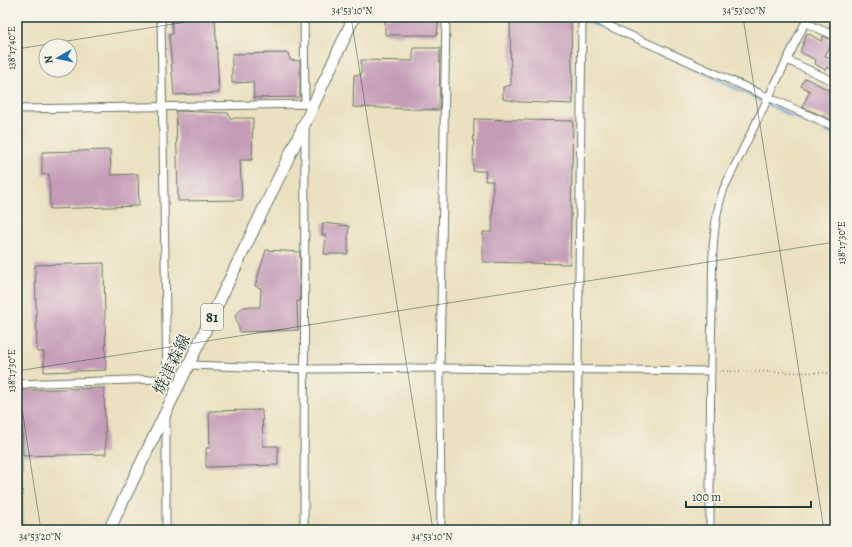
<svg xmlns="http://www.w3.org/2000/svg" width="852" height="547" viewBox="0 0 852 547" font-family="Alegreya,'Noto Serif JP',serif">
<rect width="100%" height="100%" fill="#f7f3e8"/>
<filter id="ink" filterUnits="userSpaceOnUse"><feTurbulence type="fractalNoise" baseFrequency=".025" numOctaves="2"/><feDisplacementMap in="SourceGraphic" scale="8" xChannelSelector="R" yChannelSelector="G"/><feConvolveMatrix kernelMatrix="1 2 1 2 8 2 1 2 1" color-interpolation-filters="sRGB"/></filter>
<filter id="wash" filterUnits="userSpaceOnUse"><feTurbulence type="fractalNoise" baseFrequency=".012" numOctaves="4" result="noise"/><feDisplacementMap in="SourceGraphic" scale="16" xChannelSelector="R" yChannelSelector="G"/><feGaussianBlur stdDeviation="0.9" result="paint"/><feColorMatrix in="noise" values="0 0 0 0 0 0 0 0 0 0 0 0 0 0 0 0 0 1.4 0 .05"/><feComposite in="paint" operator="in"/></filter>
<g filter="url(#wash)">
<rect width="100%" height="100%" fill="#ebe0bf"/>
<g fill="none" stroke-linecap="round" stroke-linejoin="round">
<g stroke="#6da2da" stroke-width="2.5">
<path d="M 576,17 L 665,55"/>
<path d="M 691,66 L 775,108 L 835,135"/>
</g>
</g>
<g id="blocks">
<g fill="#c49cb8">
<path d="M 171,17 L 215,17 L 219,93 L 174,95 L 169,34 L 173,34 Z"/>
<path d="M 385,17 L 439,17 L 437,35 L 385,35 Z"/>
<path d="M 510,17 L 559,17 L 571,23 L 573,104 L 520,102 L 503,99 L 503,87 L 511,85 Z"/>
<path d="M 834,17 L 835,17 L 835,31 L 829,28 Z"/>
<path d="M 807,33 L 821,41 L 823,36 L 833,41 L 825,56 L 835,61 L 835,71 L 827,67 L 826,70 L 815,64 L 816,60 L 800,52 Z"/>
<path d="M 413,48 L 440,48 L 439,110 L 353,107 L 354,75 L 361,75 L 361,60 L 413,61 Z"/>
<path d="M 288,53 L 290,60 L 300,61 L 300,97 L 254,98 L 253,82 L 232,83 L 232,54 Z"/>
<path d="M 805,78 L 835,93 L 835,121 L 802,107 L 810,91 L 801,86 Z"/>
<path d="M 176,111 L 228,113 L 230,118 L 253,118 L 252,160 L 240,160 L 242,200 L 178,201 Z"/>
<path d="M 474,119 L 573,121 L 570,264 L 483,262 L 483,232 L 492,232 L 493,181 L 485,181 L 486,171 L 473,171 Z"/>
<path d="M 110,150 L 111,175 L 138,174 L 139,206 L 50,209 L 49,174 L 42,175 L 42,152 Z"/>
<path d="M 323,223 L 349,226 L 348,236 L 348,254 L 324,254 L 326,235 L 322,235 Z"/>
<path d="M 266,250 L 300,252 L 300,302 L 297,301 L 298,330 L 240,332 L 235,315 L 243,307 L 260,307 L 261,288 L 255,286 Z"/>
<path d="M 104,263 L 106,370 L 44,372 L 44,352 L 37,352 L 35,265 Z"/>
<path d="M 104,388 L 106,454 L 23,456 L 22,390 Z"/>
<path d="M 262,410 L 263,446 L 278,446 L 278,465 L 206,467 L 206,448 L 210,448 L 209,411 Z"/>
</g>
</g>
</g>
<g filter="url(#ink)">
<use href="#blocks" fill-opacity="0" stroke="#667665" stroke-width="1"/>
<g fill="none" stroke-linecap="round" stroke-linejoin="round">
<defs>
<g id="street">
<path d="M 161,17 L 167,382"/>
<path d="M 304,17 L 305,104"/>
<path d="M 589,17 L 835,127"/>
<path d="M 806,23 L 835,36"/>
<path d="M 787,60 L 835,82"/>
<path d="M 17,109 L 313,104"/>
<path d="M 189,365 L 304,369 L 440,368 L 711,371"/>
<path d="M 17,382 L 19,530"/>
<path d="M 17,384 L 159,379 L 178,386"/>
<path d="M 166,530 L 166,414"/>
<path d="M 304,530 L 305,127"/>
<path d="M 441,530 L 440,368 L 446,17"/>
<path d="M 576,530 L 582,23 L 583,17"/>
<path d="M 710,530 C 710,457 710,384 712,311 C 713,270 710,227 724,188 L 808,17"/>
</g>
<path id="primary" d="M 109,530 L 305,123 L 354,17"/>
</defs>
<use href="#street" stroke="#667665" stroke-width="9"/>
<use href="#primary" stroke="#667665" stroke-width="13"/>
<path stroke="#667665" stroke-width="1.5" stroke-dasharray="1 3" stroke-linecap="butt" d="M 719,371 L 835,373"/>
<use href="#street" stroke="#fff" stroke-width="7"/>
<use href="#primary" stroke="#fff" stroke-width="11"/>
</g>
</g>
<path fill="none" stroke="#1f3d34" stroke-width="1" stroke-opacity="0.45" d="M 351,17 L 433,530M 743,17 L 824,530M 17,49 L 217,17M 17,371 L 835,242M 17,377 L 41,530"/>
<g text-anchor="middle" stroke-width="3" stroke-linejoin="round" paint-order="stroke">
<rect fill="#f7f3e8" stroke="#60746a" stroke-width="1" x="201" y="304" width="22" height="26" rx="3"/>
<g font-size="15" font-weight="bold" fill="#1f3d34">
<text x="212" y="322">81</text>
</g>
<g font-size="16" fill="#1f3d34" stroke="#f7f3e8">
<text transform="translate(171 364) rotate(-64)" y="6">焼津森線</text>
</g>
</g>
<rect width="852" height="547" fill="none" stroke="#f7f3e8" stroke-width="44"/>
<g transform="translate(58 58) rotate(261)"><circle r="19" fill="#f7f3e8" stroke="#a1aaa0"/>
<path d="M0-3L7 15L0 10L-7 15Z" fill="#1f6fb2"/>
<text y="-6" font-size="11" font-weight="bold" text-anchor="middle" fill="#1f3d34">N</text>
</g>
<path d="M686 501v6h125v-6" fill="none" stroke="#1f3d34" stroke-width="2"/>
<text x="692" y="501" font-size="12" fill="#1f3d34" stroke="#f7f3e8" stroke-width="3" paint-order="stroke">100 m</text>
<rect x="22" y="22" width="808" height="503" fill="none" stroke="#1f3d34" stroke-width="1.5"/>
<g font-size="10" text-anchor="middle" fill="#1f3d34">
<text x="352" y="14">34°53'10"N</text>
<text x="744" y="14">34°53'00"N</text>
<text transform="translate(11 48) rotate(-90)" y="4">138°17'40"E</text>
<text transform="translate(841 243) rotate(-90)" y="4">138°17'30"E</text>
<text transform="translate(11 371) rotate(-90)" y="4">138°17'30"E</text>
<text x="40" y="540">34°53'20"N</text>
<text x="432" y="540">34°53'10"N</text>
</g>
</svg>
